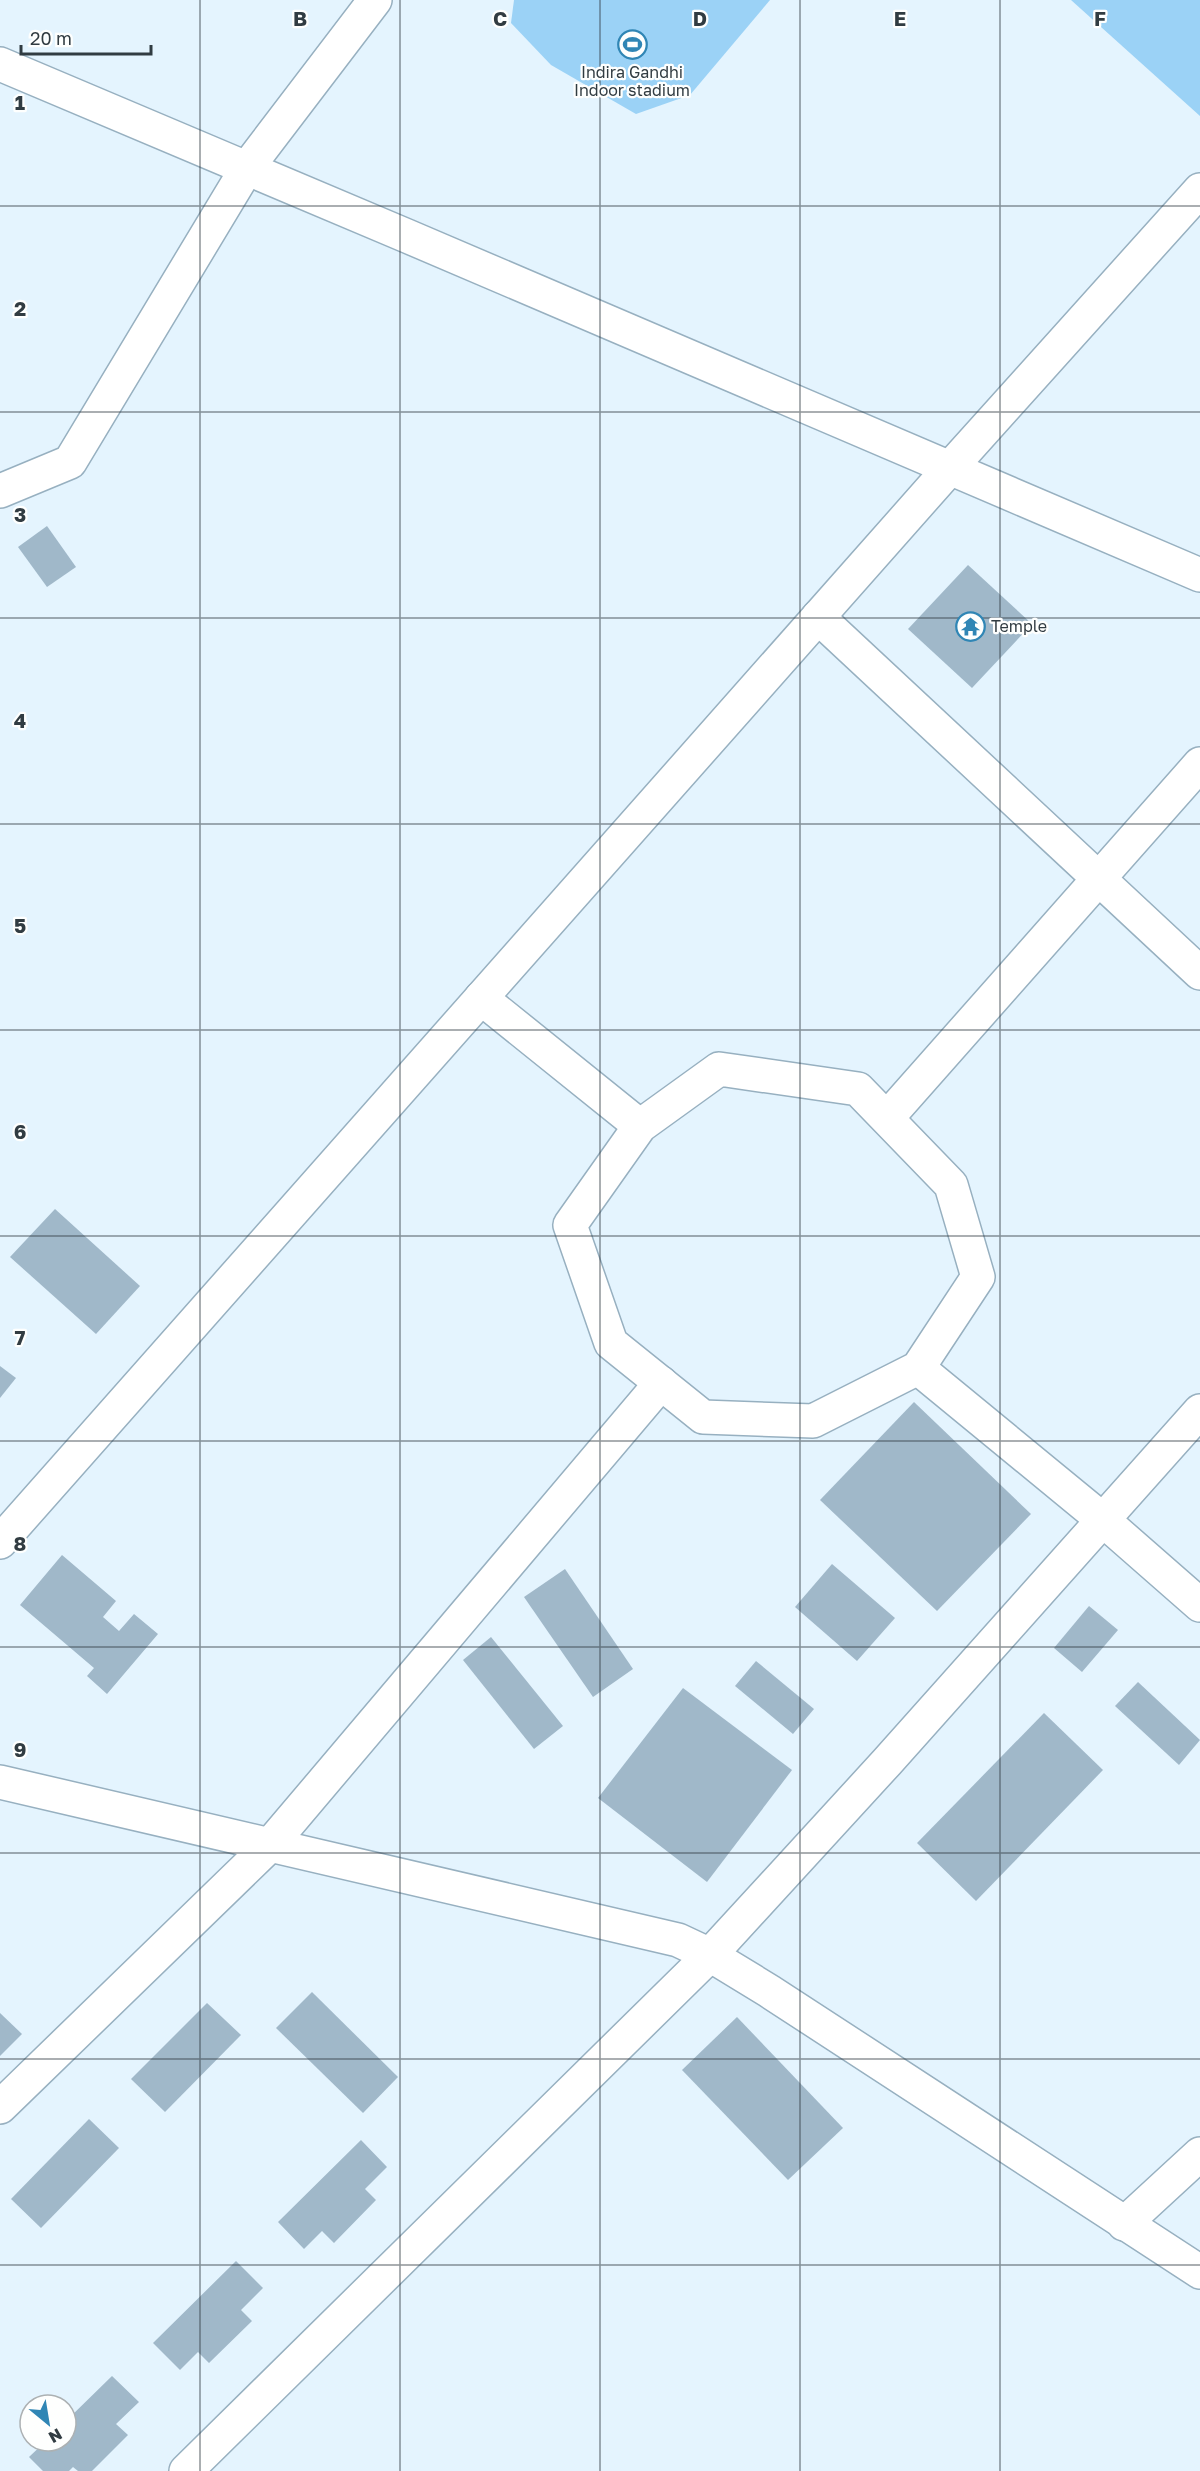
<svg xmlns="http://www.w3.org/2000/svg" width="1200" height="2471" viewBox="0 0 1200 2471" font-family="'Golos Text',sans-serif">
<rect width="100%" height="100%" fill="#e4f4fe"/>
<g fill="#9bd2f6">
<path d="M 514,0 L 770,0 L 690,95 L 636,114 L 551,65 L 511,23 Z"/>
<path d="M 1071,0 L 1200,0 L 1200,116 Z"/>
</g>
<g fill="#a0b8c9">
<path d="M 47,526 L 76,567 L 47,587 L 18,547 Z"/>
<path d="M 968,565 L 1032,624 L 972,688 L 908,629 Z"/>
<path d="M 55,1209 L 140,1286 L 96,1334 L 10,1257 Z"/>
<path d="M 0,1366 L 16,1378 L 0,1398 Z"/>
<path d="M 914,1402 L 1031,1514 L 937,1611 L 820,1500 Z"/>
<path d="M 62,1555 L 116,1601 L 103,1617 L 119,1631 L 134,1614 L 158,1634 L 107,1694 L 87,1676 L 94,1668 L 20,1605 Z"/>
<path d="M 832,1564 L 895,1618 L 857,1661 L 795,1607 Z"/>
<path d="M 565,1569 L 633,1669 L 593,1697 L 524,1597 Z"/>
<path d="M 1089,1606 L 1118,1630 L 1082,1672 L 1054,1648 Z"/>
<path d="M 491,1637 L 563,1726 L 534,1749 L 463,1660 Z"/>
<path d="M 756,1661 L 814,1709 L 793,1734 L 735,1686 Z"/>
<path d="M 1138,1682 L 1200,1740 L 1179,1765 L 1115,1706 Z"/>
<path d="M 683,1688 L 792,1770 L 707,1882 L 598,1798 Z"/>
<path d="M 1044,1713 L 1103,1770 L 976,1901 L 917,1843 Z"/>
<path d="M 312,1992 L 398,2077 L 363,2113 L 276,2028 Z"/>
<path d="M 207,2003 L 241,2035 L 165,2112 L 131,2079 Z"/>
<path d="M 0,2013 L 22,2034 L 0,2056 Z"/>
<path d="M 737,2017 L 843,2128 L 788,2180 L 682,2070 Z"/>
<path d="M 89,2119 L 119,2148 L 41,2228 L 11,2199 Z"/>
<path d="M 361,2140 L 387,2167 L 365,2189 L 376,2200 L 334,2243 L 322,2231 L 304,2249 L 278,2222 Z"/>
<path d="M 236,2261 L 263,2288 L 241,2310 L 252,2321 L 209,2363 L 198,2352 L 180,2370 L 153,2343 Z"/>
<path d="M 112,2376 L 139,2402 L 116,2424 L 128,2435 L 92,2471 L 78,2471 L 73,2467 L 69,2471 L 43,2471 L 29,2457 L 46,2441 L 66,2441 L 66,2421 Z"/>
</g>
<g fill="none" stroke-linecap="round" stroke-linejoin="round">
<defs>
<g id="street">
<path d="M 0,64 L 407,236 L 1200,575"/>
<path d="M 0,491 L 70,462 L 247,168 L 375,0"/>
<path d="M 818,617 L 1200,973"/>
<path d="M 481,998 L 640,1126"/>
<path d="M 887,1118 L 1200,764"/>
<path d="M 918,1368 L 813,1421 L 703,1417 L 611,1343 L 570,1225 L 640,1126 L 719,1069 L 858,1089 L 951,1185 L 978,1277 L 918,1368 L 1103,1520 L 1200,1605"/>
<path d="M 0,1782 L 678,1940 L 710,1955 L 769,1991 L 1200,2272"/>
<path d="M 0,2107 L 270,1845 L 661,1383"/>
<path d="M 1124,2224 L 1200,2154"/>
<path d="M 186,2471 L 710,1955 L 887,1762 L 1200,1411"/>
</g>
<path id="secondary" d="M 0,1542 L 950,468 L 1200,190"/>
</defs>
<use href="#street" stroke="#97b0c0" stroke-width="36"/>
<use href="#secondary" stroke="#97b0c0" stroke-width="36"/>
<use href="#street" stroke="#fff" stroke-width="33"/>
<use href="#secondary" stroke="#fff" stroke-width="33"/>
</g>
<path fill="none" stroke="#313c42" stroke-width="1.5" stroke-opacity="0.55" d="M 200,0 L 200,2471M 400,0 L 400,2471M 600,0 L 600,2471M 800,0 L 800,2471M 1000,0 L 1000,2471M 0,206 L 1200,206M 0,412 L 1200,412M 0,618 L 1200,618M 0,824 L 1200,824M 0,1030 L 1200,1030M 0,1236 L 1200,1236M 0,1441 L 1200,1441M 0,1647 L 1200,1647M 0,1853 L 1200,1853M 0,2059 L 1200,2059M 0,2265 L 1200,2265"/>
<defs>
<symbol id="stadium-ring" viewBox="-11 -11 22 22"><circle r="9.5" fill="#fefffe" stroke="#3086b5" stroke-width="1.5"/><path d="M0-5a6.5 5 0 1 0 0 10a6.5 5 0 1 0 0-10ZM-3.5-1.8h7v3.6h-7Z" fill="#3086b5"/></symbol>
<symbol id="temple-ring" viewBox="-11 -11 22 22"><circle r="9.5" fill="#fefffe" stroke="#3086b5" stroke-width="1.5"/><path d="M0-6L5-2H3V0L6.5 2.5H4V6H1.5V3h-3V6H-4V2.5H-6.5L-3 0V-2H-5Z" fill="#3086b5"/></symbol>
</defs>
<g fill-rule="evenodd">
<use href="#stadium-ring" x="616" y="28" width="33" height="33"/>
<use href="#temple-ring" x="954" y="610" width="33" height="33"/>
</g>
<g text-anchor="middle" stroke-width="4.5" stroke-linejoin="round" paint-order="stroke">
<g font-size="16" fill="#313c42" stroke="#fefffe">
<text x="632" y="78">Indira Gandhi<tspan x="632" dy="18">Indoor stadium</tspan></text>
<text x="991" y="632" text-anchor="start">Temple</text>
</g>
</g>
<g font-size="20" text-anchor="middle" font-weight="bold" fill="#313c42" stroke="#fefffe" stroke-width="4.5" stroke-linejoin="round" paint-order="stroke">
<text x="300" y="26">B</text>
<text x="500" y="26">C</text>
<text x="700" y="26">D</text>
<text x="900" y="26">E</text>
<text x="1100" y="26">F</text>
<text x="20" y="110">1</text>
<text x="20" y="316">2</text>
<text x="20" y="522">3</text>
<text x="20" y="728">4</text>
<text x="20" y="933">5</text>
<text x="20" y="1139">6</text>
<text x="20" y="1345">7</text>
<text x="20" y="1551">8</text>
<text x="20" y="1757">9</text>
</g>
<g transform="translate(48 2423) rotate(150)"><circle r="28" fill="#fefffe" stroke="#acb1b3" stroke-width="1.5"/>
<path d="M0-4.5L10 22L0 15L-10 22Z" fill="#3086b5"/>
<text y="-9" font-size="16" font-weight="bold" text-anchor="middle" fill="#313c42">N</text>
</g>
<path d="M21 45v9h130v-9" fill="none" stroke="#313c42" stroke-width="3"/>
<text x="30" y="45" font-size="18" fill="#313c42" stroke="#fefffe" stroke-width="4.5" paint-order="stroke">20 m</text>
</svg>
